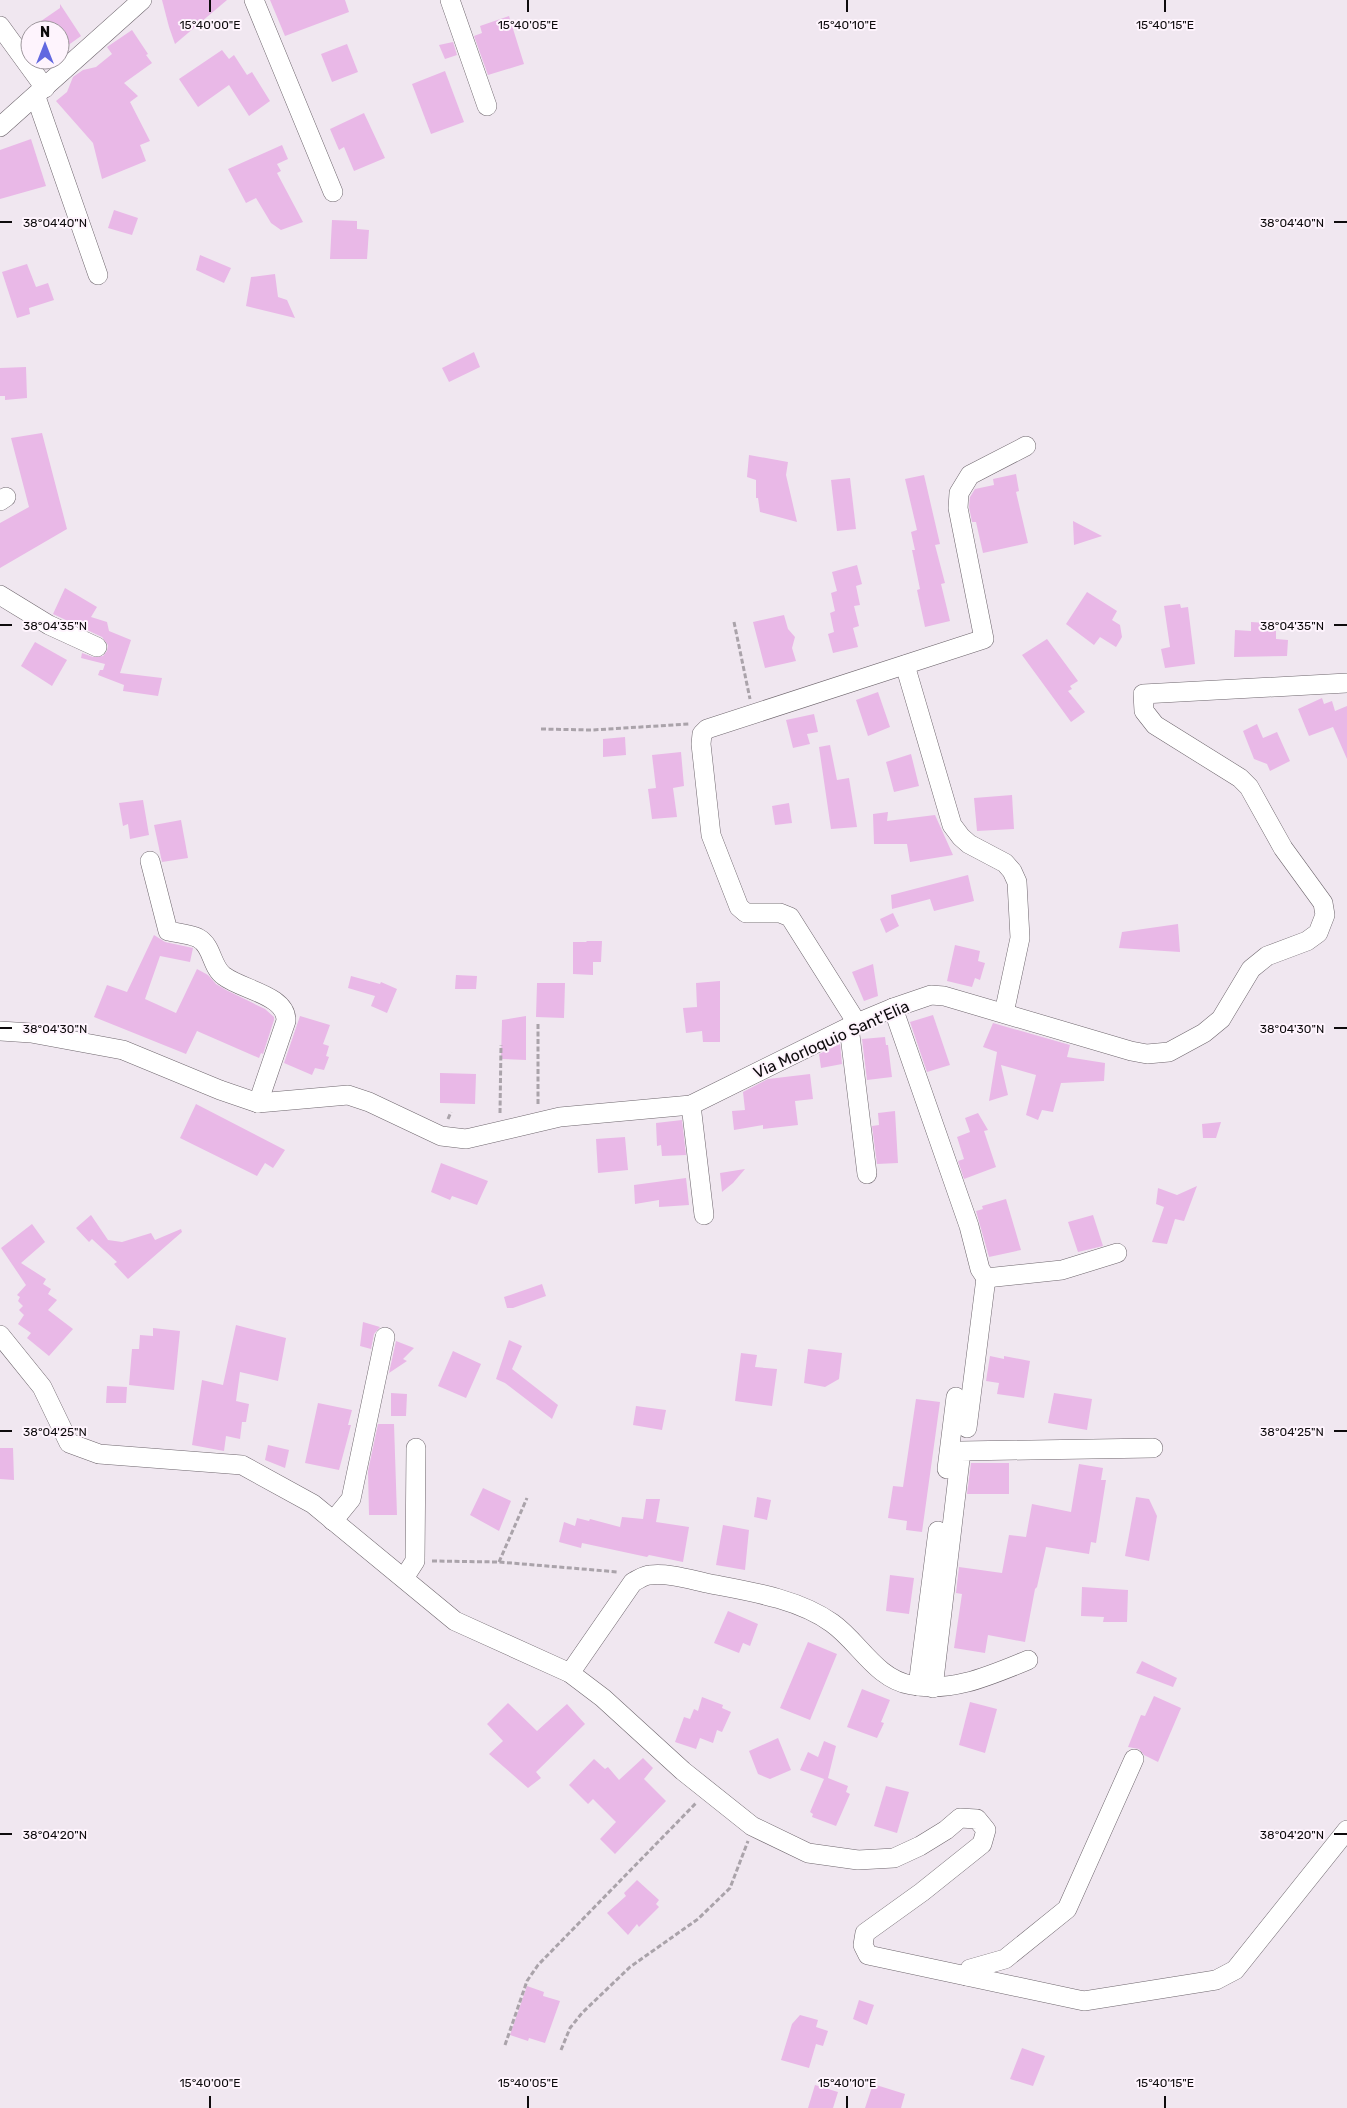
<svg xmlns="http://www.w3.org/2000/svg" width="1347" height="2108" viewBox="0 0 1347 2108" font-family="Rubik,sans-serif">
<rect width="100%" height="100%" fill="#f0e7f0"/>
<g fill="#e9b8e7">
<path d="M 162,0 L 227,0 L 175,44 L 169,27 Z"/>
<path d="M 270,0 L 345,0 L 349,12 L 285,36 Z"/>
<path d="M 60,4 L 81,36 L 60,51 L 60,30 L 28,30 L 60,8 Z"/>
<path d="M 509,16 L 524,64 L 488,75 L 474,36 L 482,33 L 480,26 Z"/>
<path d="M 132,30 L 148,54 L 146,55 L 152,63 L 124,83 L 138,96 L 130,102 L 150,141 L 140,145 L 146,161 L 102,179 L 93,143 L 56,101 L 67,92 L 73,77 L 83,70 L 96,67 L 112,54 L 107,47 Z"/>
<path d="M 453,42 L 457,55 L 445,59 L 439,45 Z"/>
<path d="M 347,44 L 358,72 L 332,82 L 321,54 Z"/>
<path d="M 222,50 L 229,59 L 234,55 L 247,75 L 252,72 L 270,101 L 249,116 L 229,85 L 198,107 L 179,79 Z"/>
<path d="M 445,71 L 464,122 L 431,134 L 412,84 Z"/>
<path d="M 364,113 L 385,158 L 354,171 L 344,147 L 339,150 L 330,129 Z"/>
<path d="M 31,139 L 46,186 L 0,199 L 0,150 Z"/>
<path d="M 282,145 L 288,159 L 277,164 L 281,171 L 277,173 L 303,222 L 281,230 L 271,223 L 256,198 L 246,203 L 228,169 Z"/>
<path d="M 114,210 L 138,218 L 132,235 L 108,228 Z"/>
<path d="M 332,220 L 357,221 L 357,229 L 369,230 L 367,259 L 330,259 Z"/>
<path d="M 200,255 L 231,268 L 224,283 L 196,270 Z"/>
<path d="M 27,264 L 36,287 L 48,283 L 54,300 L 29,308 L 30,314 L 17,318 L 2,272 Z"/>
<path d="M 275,274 L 278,297 L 287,300 L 295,318 L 246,306 L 251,277 Z"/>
<path d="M 474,352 L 480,367 L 449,382 L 442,368 Z"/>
<path d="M 26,367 L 27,398 L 5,400 L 5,396 L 0,396 L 0,368 Z"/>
<path d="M 42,433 L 67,529 L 0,568 L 0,523 L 29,507 L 11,438 Z"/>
<path d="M 749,455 L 788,462 L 786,475 L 797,522 L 760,512 L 758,498 L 756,498 L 756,480 L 747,477 Z"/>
<path d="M 1016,474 L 1019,491 L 1016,492 L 1028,543 L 983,553 L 976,522 L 972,522 L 969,507 L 970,497 L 975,489 L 994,485 L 993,479 Z"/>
<path d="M 924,475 L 940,544 L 935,545 L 945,583 L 941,584 L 950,621 L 925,627 L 917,590 L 920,589 L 912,550 L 915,550 L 911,532 L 917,530 L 905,479 Z"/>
<path d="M 850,478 L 856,529 L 837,531 L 831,480 Z"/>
<path d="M 1073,521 L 1102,536 L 1074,545 Z"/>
<path d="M 857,565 L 862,584 L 856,586 L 860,605 L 854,606 L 859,626 L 853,628 L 858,647 L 833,653 L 828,634 L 834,632 L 830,613 L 835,611 L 831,593 L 837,591 L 832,572 Z"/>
<path d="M 65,588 L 97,607 L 91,617 L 107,622 L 109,631 L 131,640 L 120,673 L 162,678 L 158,696 L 123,691 L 124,685 L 98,675 L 100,670 L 103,670 L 105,664 L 81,658 L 82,653 L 93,657 L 103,656 L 107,651 L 108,645 L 102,637 L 53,614 Z"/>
<path d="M 1087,592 L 1117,611 L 1112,620 L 1120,625 L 1122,637 L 1116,647 L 1100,637 L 1094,645 L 1066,624 Z"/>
<path d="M 1180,604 L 1181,608 L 1188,607 L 1195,664 L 1165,668 L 1161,649 L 1170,647 L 1164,606 Z"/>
<path d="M 784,615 L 788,629 L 795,637 L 792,648 L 796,661 L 765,668 L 753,622 Z"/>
<path d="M 1251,622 L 1267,623 L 1267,631 L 1276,631 L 1276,639 L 1288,640 L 1287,656 L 1234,657 L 1235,630 L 1251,631 Z"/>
<path d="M 1047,639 L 1078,681 L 1070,686 L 1072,689 L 1068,691 L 1085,712 L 1071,722 L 1022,655 Z"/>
<path d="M 35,642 L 67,660 L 52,686 L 21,666 Z"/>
<path d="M 878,692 L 890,727 L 868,736 L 856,700 Z"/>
<path d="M 1322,698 L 1324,704 L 1332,701 L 1335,711 L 1347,706 L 1347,759 L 1333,727 L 1309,736 L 1298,709 Z"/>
<path d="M 814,714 L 818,732 L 807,734 L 810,744 L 793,748 L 786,720 Z"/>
<path d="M 1257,724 L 1263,738 L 1277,732 L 1290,761 L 1270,771 L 1267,764 L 1254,759 L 1243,731 Z"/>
<path d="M 625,737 L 626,755 L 603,757 L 603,739 Z"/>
<path d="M 830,745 L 837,780 L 849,778 L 857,827 L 831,829 L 819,747 Z"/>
<path d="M 681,752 L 684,786 L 673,788 L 677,817 L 652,819 L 648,789 L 656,788 L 652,755 Z"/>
<path d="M 911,754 L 919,786 L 894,792 L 886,762 Z"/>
<path d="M 1012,795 L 1014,829 L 977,831 L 974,798 Z"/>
<path d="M 143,800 L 149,835 L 130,839 L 128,824 L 123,826 L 119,803 Z"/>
<path d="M 789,803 L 792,823 L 775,825 L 772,806 Z"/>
<path d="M 888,812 L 887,821 L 935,815 L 953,855 L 910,862 L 907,844 L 874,844 L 873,814 Z"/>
<path d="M 181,820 L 188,858 L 162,862 L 154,825 Z"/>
<path d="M 968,875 L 974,901 L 934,911 L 930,899 L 892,909 L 891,895 Z"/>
<path d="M 893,913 L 899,926 L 886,933 L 880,919 Z"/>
<path d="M 1178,924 L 1180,952 L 1119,948 L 1122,932 Z"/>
<path d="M 154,935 L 165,942 L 193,948 L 190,962 L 160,956 L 145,999 L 176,1013 L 197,969 L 208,975 L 216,984 L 226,990 L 265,1009 L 274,1017 L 274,1020 L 263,1054 L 261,1053 L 259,1058 L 197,1031 L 186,1054 L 94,1017 L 107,985 L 127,992 Z"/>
<path d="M 586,941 L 602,941 L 601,962 L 593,962 L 593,975 L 573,974 L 573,942 L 587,942 Z"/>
<path d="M 955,945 L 980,951 L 978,961 L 985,963 L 980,980 L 975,978 L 972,987 L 947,981 Z"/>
<path d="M 873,964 L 878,996 L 864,1001 L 852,972 Z"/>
<path d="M 456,975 L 477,976 L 476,989 L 455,989 Z"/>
<path d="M 351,976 L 380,984 L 381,982 L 397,989 L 387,1013 L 371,1006 L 375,996 L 348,988 Z"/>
<path d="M 720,981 L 720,1042 L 703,1042 L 702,1031 L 686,1033 L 683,1008 L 697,1007 L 696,983 Z"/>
<path d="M 537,983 L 565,983 L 564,1018 L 536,1017 Z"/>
<path d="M 933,1015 L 950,1065 L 927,1072 L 910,1022 Z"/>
<path d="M 300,1016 L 330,1025 L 323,1044 L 329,1046 L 326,1056 L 329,1057 L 324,1070 L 315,1068 L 312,1075 L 284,1063 Z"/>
<path d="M 526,1016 L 526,1060 L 501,1059 L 502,1020 Z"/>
<path d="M 993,1023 L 1070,1045 L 1067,1057 L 1105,1063 L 1104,1081 L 1061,1083 L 1053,1112 L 1042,1110 L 1038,1120 L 1026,1115 L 1036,1075 L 1001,1065 L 1008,1095 L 989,1101 L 997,1052 L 983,1047 Z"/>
<path d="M 885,1037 L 886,1045 L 888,1045 L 892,1077 L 867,1080 L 862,1039 Z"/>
<path d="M 840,1044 L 842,1064 L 821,1068 L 819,1054 Z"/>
<path d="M 440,1073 L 476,1074 L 475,1104 L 440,1103 Z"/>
<path d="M 810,1074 L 813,1099 L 795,1101 L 798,1125 L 763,1129 L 763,1125 L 734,1130 L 732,1111 L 745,1110 L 743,1092 L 768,1079 Z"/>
<path d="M 196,1104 L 285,1150 L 273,1168 L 265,1163 L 257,1176 L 180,1138 Z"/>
<path d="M 895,1111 L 898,1163 L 877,1164 L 872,1126 L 879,1125 L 878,1113 Z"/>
<path d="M 978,1113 L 988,1130 L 984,1131 L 996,1167 L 964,1179 L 958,1161 L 964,1159 L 957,1137 L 970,1132 L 965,1118 Z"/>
<path d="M 682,1120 L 686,1155 L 662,1156 L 661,1145 L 657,1146 L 656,1123 Z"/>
<path d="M 1221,1122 L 1216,1138 L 1203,1138 L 1202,1124 Z"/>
<path d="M 625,1137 L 628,1170 L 598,1173 L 596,1139 Z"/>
<path d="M 441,1163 L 488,1181 L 477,1205 L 452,1196 L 450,1200 L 431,1192 Z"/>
<path d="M 745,1169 L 733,1183 L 722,1192 L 720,1173 Z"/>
<path d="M 686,1178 L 689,1205 L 659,1207 L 659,1200 L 635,1204 L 634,1185 Z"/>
<path d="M 1197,1186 L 1184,1221 L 1175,1219 L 1167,1244 L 1152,1242 L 1164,1207 L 1156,1204 L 1158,1188 L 1177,1195 Z"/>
<path d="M 1006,1199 L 1021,1250 L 989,1257 L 976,1211 L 983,1209 L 982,1206 Z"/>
<path d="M 91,1215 L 108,1240 L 122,1242 L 151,1233 L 155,1240 L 181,1229 L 182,1232 L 128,1279 L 114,1264 L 117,1262 L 92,1239 L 89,1242 L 76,1228 Z"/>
<path d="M 1093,1215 L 1103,1246 L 1078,1252 L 1068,1222 Z"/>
<path d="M 32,1224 L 45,1242 L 21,1263 L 46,1279 L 43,1284 L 51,1289 L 48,1294 L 57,1300 L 48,1310 L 73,1329 L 49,1356 L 27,1338 L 31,1333 L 18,1324 L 24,1315 L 19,1310 L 23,1306 L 18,1301 L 20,1297 L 17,1295 L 26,1285 L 1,1248 Z"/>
<path d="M 542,1284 L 546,1296 L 513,1308 L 507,1308 L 504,1297 Z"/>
<path d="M 363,1322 L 380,1327 L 374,1334 L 371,1349 L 360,1346 Z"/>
<path d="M 236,1325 L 286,1338 L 278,1381 L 240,1372 L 236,1401 L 249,1404 L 246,1422 L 242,1422 L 240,1439 L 226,1436 L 224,1451 L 192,1445 L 202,1380 L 223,1385 Z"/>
<path d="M 153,1328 L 180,1331 L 174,1390 L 129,1385 L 132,1349 L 139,1349 L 140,1335 L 153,1336 Z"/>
<path d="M 509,1340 L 522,1346 L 512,1369 L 558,1405 L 552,1419 L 505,1383 L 496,1379 Z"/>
<path d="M 396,1341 L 414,1348 L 403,1359 L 407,1361 L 389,1373 Z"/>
<path d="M 808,1349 L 842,1353 L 839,1379 L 825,1387 L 804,1383 Z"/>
<path d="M 453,1351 L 481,1364 L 466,1398 L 438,1386 Z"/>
<path d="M 741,1353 L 757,1355 L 755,1367 L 777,1369 L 772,1406 L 735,1401 Z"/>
<path d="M 990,1356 L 1004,1359 L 1004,1356 L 1030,1361 L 1024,1398 L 997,1394 L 999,1383 L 986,1381 Z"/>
<path d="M 107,1386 L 127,1387 L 126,1403 L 106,1403 Z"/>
<path d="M 391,1393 L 407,1394 L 406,1416 L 391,1416 Z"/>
<path d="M 1054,1393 L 1092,1399 L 1087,1430 L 1048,1423 Z"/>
<path d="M 916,1399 L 940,1402 L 922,1532 L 906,1530 L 907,1521 L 888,1518 L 893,1486 L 903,1487 Z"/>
<path d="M 318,1403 L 352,1410 L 348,1425 L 351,1425 L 339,1470 L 305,1463 Z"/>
<path d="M 636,1406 L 666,1410 L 662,1430 L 633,1425 Z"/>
<path d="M 378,1424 L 394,1424 L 397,1515 L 369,1515 L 368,1471 Z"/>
<path d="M 268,1445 L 289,1450 L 285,1468 L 265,1460 Z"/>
<path d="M 0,1448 L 13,1448 L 14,1480 L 0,1479 Z"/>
<path d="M 971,1463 L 1009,1463 L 1009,1494 L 967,1494 Z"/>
<path d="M 1079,1464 L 1103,1468 L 1101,1480 L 1106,1480 L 1096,1543 L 1091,1542 L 1089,1554 L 1046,1547 L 1037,1587 L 1035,1589 L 1025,1642 L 988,1635 L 985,1653 L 954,1648 L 962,1594 L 956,1593 L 959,1567 L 1002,1573 L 1009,1535 L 1026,1537 L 1032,1504 L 1071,1512 Z"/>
<path d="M 483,1488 L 511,1501 L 499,1531 L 470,1515 Z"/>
<path d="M 757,1497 L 771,1500 L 767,1520 L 754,1517 Z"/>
<path d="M 1136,1497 L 1149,1499 L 1157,1516 L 1149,1561 L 1125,1556 Z"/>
<path d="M 646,1499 L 660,1499 L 656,1522 L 689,1527 L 683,1562 L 649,1555 L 647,1557 L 582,1543 L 581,1548 L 559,1542 L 564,1522 L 575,1526 L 577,1518 L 589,1521 L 590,1519 L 620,1527 L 622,1517 L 643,1519 Z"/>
<path d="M 723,1525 L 749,1530 L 745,1570 L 716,1565 Z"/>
<path d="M 890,1575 L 914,1578 L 909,1614 L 886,1611 Z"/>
<path d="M 1082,1587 L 1128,1590 L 1127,1622 L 1103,1622 L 1104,1617 L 1081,1616 Z"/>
<path d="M 728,1611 L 758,1624 L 750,1646 L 743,1643 L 739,1653 L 714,1643 Z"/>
<path d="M 808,1642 L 837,1654 L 810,1720 L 780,1708 Z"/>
<path d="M 1142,1661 L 1177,1678 L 1173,1687 L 1136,1673 Z"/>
<path d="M 862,1689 L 890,1700 L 881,1722 L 884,1723 L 877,1738 L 847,1727 Z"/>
<path d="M 1154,1696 L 1181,1708 L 1158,1762 L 1144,1755 L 1139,1749 L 1128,1747 L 1141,1715 L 1145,1716 Z"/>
<path d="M 702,1697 L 723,1705 L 722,1708 L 731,1712 L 722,1732 L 717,1730 L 713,1743 L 700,1738 L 696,1749 L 675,1742 L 684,1717 L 690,1719 L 694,1709 L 698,1711 Z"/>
<path d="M 970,1702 L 997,1709 L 985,1753 L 959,1745 Z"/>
<path d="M 508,1703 L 537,1731 L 567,1704 L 585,1724 L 536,1772 L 541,1778 L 528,1788 L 489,1754 L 503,1741 L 487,1724 Z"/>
<path d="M 778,1738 L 791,1770 L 770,1779 L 758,1774 L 749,1751 Z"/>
<path d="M 824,1741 L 836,1746 L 828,1778 L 848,1786 L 846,1792 L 850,1794 L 836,1826 L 812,1817 L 813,1814 L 810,1812 L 824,1779 L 800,1770 L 808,1752 L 818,1757 Z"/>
<path d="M 643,1758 L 653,1768 L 644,1779 L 666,1801 L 615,1854 L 600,1839 L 616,1822 L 593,1799 L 588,1804 L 569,1785 L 594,1759 L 605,1769 L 608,1767 L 619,1780 Z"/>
<path d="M 886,1786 L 909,1792 L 897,1833 L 874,1826 Z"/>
<path d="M 637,1880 L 659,1900 L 656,1904 L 659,1907 L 639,1927 L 637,1924 L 628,1935 L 607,1913 L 626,1896 L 624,1893 Z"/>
<path d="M 527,1986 L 544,1992 L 543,1996 L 560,2001 L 545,2043 L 529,2038 L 528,2041 L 510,2035 Z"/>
<path d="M 859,2000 L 874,2005 L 867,2025 L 853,2019 Z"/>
<path d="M 800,2015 L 818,2020 L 816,2027 L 828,2031 L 823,2046 L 816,2044 L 809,2068 L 781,2060 L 792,2024 Z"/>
<path d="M 1022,2048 L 1045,2056 L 1033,2086 L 1010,2079 Z"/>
<path d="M 873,2084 L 905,2094 L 901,2108 L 865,2108 Z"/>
<path d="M 815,2085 L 838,2092 L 833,2108 L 808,2108 Z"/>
</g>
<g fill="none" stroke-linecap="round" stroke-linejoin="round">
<defs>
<g id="minor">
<path d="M 254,0 L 333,192"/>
<path d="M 450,0 L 487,106"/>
<path d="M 0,26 L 45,88"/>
<path d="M 36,97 L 98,275"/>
<path d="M 0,127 L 142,0"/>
<path d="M 0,501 L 6,497"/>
<path d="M 0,595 L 49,625 L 97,647"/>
<path d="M 905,665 L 952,825 L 961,837 L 969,844 L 1005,863 L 1012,871 L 1017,882 L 1020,938 L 1004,1013"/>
<path d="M 150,861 L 168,931 C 177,933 190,934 198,938 C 213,946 211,967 224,976 C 242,990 287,995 286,1021 L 258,1103"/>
<path d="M 893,1008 L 969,1226 L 980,1269 L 986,1278 L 1062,1270 L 1117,1253"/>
<path d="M 857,1023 L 790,917 L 780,913 L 746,913 L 739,907 L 711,835 L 701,744 L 702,734 L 707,729 L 984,639 L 958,508 L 959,493 L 970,475 L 1026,446"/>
<path d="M 849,1027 L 867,1174"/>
<path d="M 0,1031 L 31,1033 L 123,1050 L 220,1090 L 258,1103 L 348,1095 L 369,1102 L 441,1136 L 466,1139 L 560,1117 L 691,1105 L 857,1023 L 893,1008 L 931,995 L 944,996 L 1131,1051 L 1147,1054 L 1169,1052 L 1204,1033 L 1221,1019 L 1251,969 L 1267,956 L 1307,941 L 1318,933 L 1325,915 L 1323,903 L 1283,848 L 1249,787 L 1240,778 L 1155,725 L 1144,711 L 1143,694 L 1347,683"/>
<path d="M 691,1105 L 704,1215"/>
<path d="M 0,1335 L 42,1387 L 69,1443 L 99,1454 L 242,1465 L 313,1504 L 455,1621 L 570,1673 L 603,1698 L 683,1771 L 752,1826 L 808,1853 L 858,1860 L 894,1858 L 920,1846 L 946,1830 L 960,1818 L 977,1819 L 986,1830 L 982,1844 L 922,1892 L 865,1933 L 863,1945 L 868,1955 L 1084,2001 L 1216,1980 L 1235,1970 L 1347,1830"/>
<path d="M 967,1428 L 986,1278"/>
<path d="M 947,1469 L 956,1397"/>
<path d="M 333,1521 L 351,1499 L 385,1337"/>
<path d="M 404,1578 L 415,1561 L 416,1448"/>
<path d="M 570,1673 L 633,1582 C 638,1580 644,1575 650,1575 C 668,1573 688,1579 706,1583 C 747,1591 797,1598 832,1623 C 859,1642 876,1679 911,1685 C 952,1693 991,1675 1028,1660"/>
<path d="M 918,1686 L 938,1531"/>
<path d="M 933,1688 L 961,1451 L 1153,1448"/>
<path d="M 967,1976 L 970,1969 L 1005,1959 L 1067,1909 L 1134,1759"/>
</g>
</defs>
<use href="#minor" stroke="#6e666d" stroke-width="20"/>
<g stroke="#aaa3aa" stroke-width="3" stroke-dasharray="5 2.5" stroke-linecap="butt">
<path d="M 734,622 L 750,699"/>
<path d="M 541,729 L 592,730 L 689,724"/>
<path d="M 538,1104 L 538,1024"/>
<path d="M 500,1113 L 501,1045"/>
<path d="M 448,1119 L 451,1112"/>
<path d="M 432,1561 L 499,1562 L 618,1572"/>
<path d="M 499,1562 L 527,1498"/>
<path d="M 505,2045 L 527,1981 L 538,1965 L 697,1802"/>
<path d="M 561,2050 L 570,2028 L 582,2013 L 630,1967 L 698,1919 L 730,1888 L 748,1841"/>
</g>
<use href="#minor" stroke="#fff" stroke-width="19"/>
</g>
<path fill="none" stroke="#0e0b0d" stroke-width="2" d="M 210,0 L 210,12M 528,0 L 528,12M 847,0 L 847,12M 1165,0 L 1165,12M 0,222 L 12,222M 1334,222 L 1347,222M 0,625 L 12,625M 1334,625 L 1347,625M 0,1028 L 12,1028M 1334,1028 L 1347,1028M 0,1431 L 12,1431M 1334,1431 L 1347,1431M 0,1834 L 12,1834M 1334,1834 L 1347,1834M 210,2096 L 210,2108M 528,2096 L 528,2108M 847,2096 L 847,2108M 1165,2096 L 1165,2108"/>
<g text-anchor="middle" stroke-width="4" stroke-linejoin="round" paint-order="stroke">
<g font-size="16" fill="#0e0b0d" stroke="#fef4fd">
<text transform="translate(831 1039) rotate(-24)" y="6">Via Morloquio Sant'Elia</text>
</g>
</g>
<g font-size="12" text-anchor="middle" fill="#0e0b0d" stroke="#fef4fd" stroke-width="4" stroke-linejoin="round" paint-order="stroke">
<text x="210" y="29">15°40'00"E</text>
<text x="528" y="29">15°40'05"E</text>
<text x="847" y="29">15°40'10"E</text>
<text x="1165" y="29">15°40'15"E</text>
<text x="55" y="227">38°04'40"N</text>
<text x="1292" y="227">38°04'40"N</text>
<text x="55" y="630">38°04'35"N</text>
<text x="1292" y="630">38°04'35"N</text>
<text x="55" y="1033">38°04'30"N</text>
<text x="1292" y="1033">38°04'30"N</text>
<text x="55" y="1436">38°04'25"N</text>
<text x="1292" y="1436">38°04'25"N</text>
<text x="55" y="1839">38°04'20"N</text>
<text x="1292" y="1839">38°04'20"N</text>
<text x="210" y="2087">15°40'00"E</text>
<text x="528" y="2087">15°40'05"E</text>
<text x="847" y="2087">15°40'10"E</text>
<text x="1165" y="2087">15°40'15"E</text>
</g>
<g transform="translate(45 45)"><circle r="24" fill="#fef4fd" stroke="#9e979d"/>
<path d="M0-4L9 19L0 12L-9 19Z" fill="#6168e0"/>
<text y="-8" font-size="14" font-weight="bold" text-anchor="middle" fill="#0e0b0d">N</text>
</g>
</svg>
